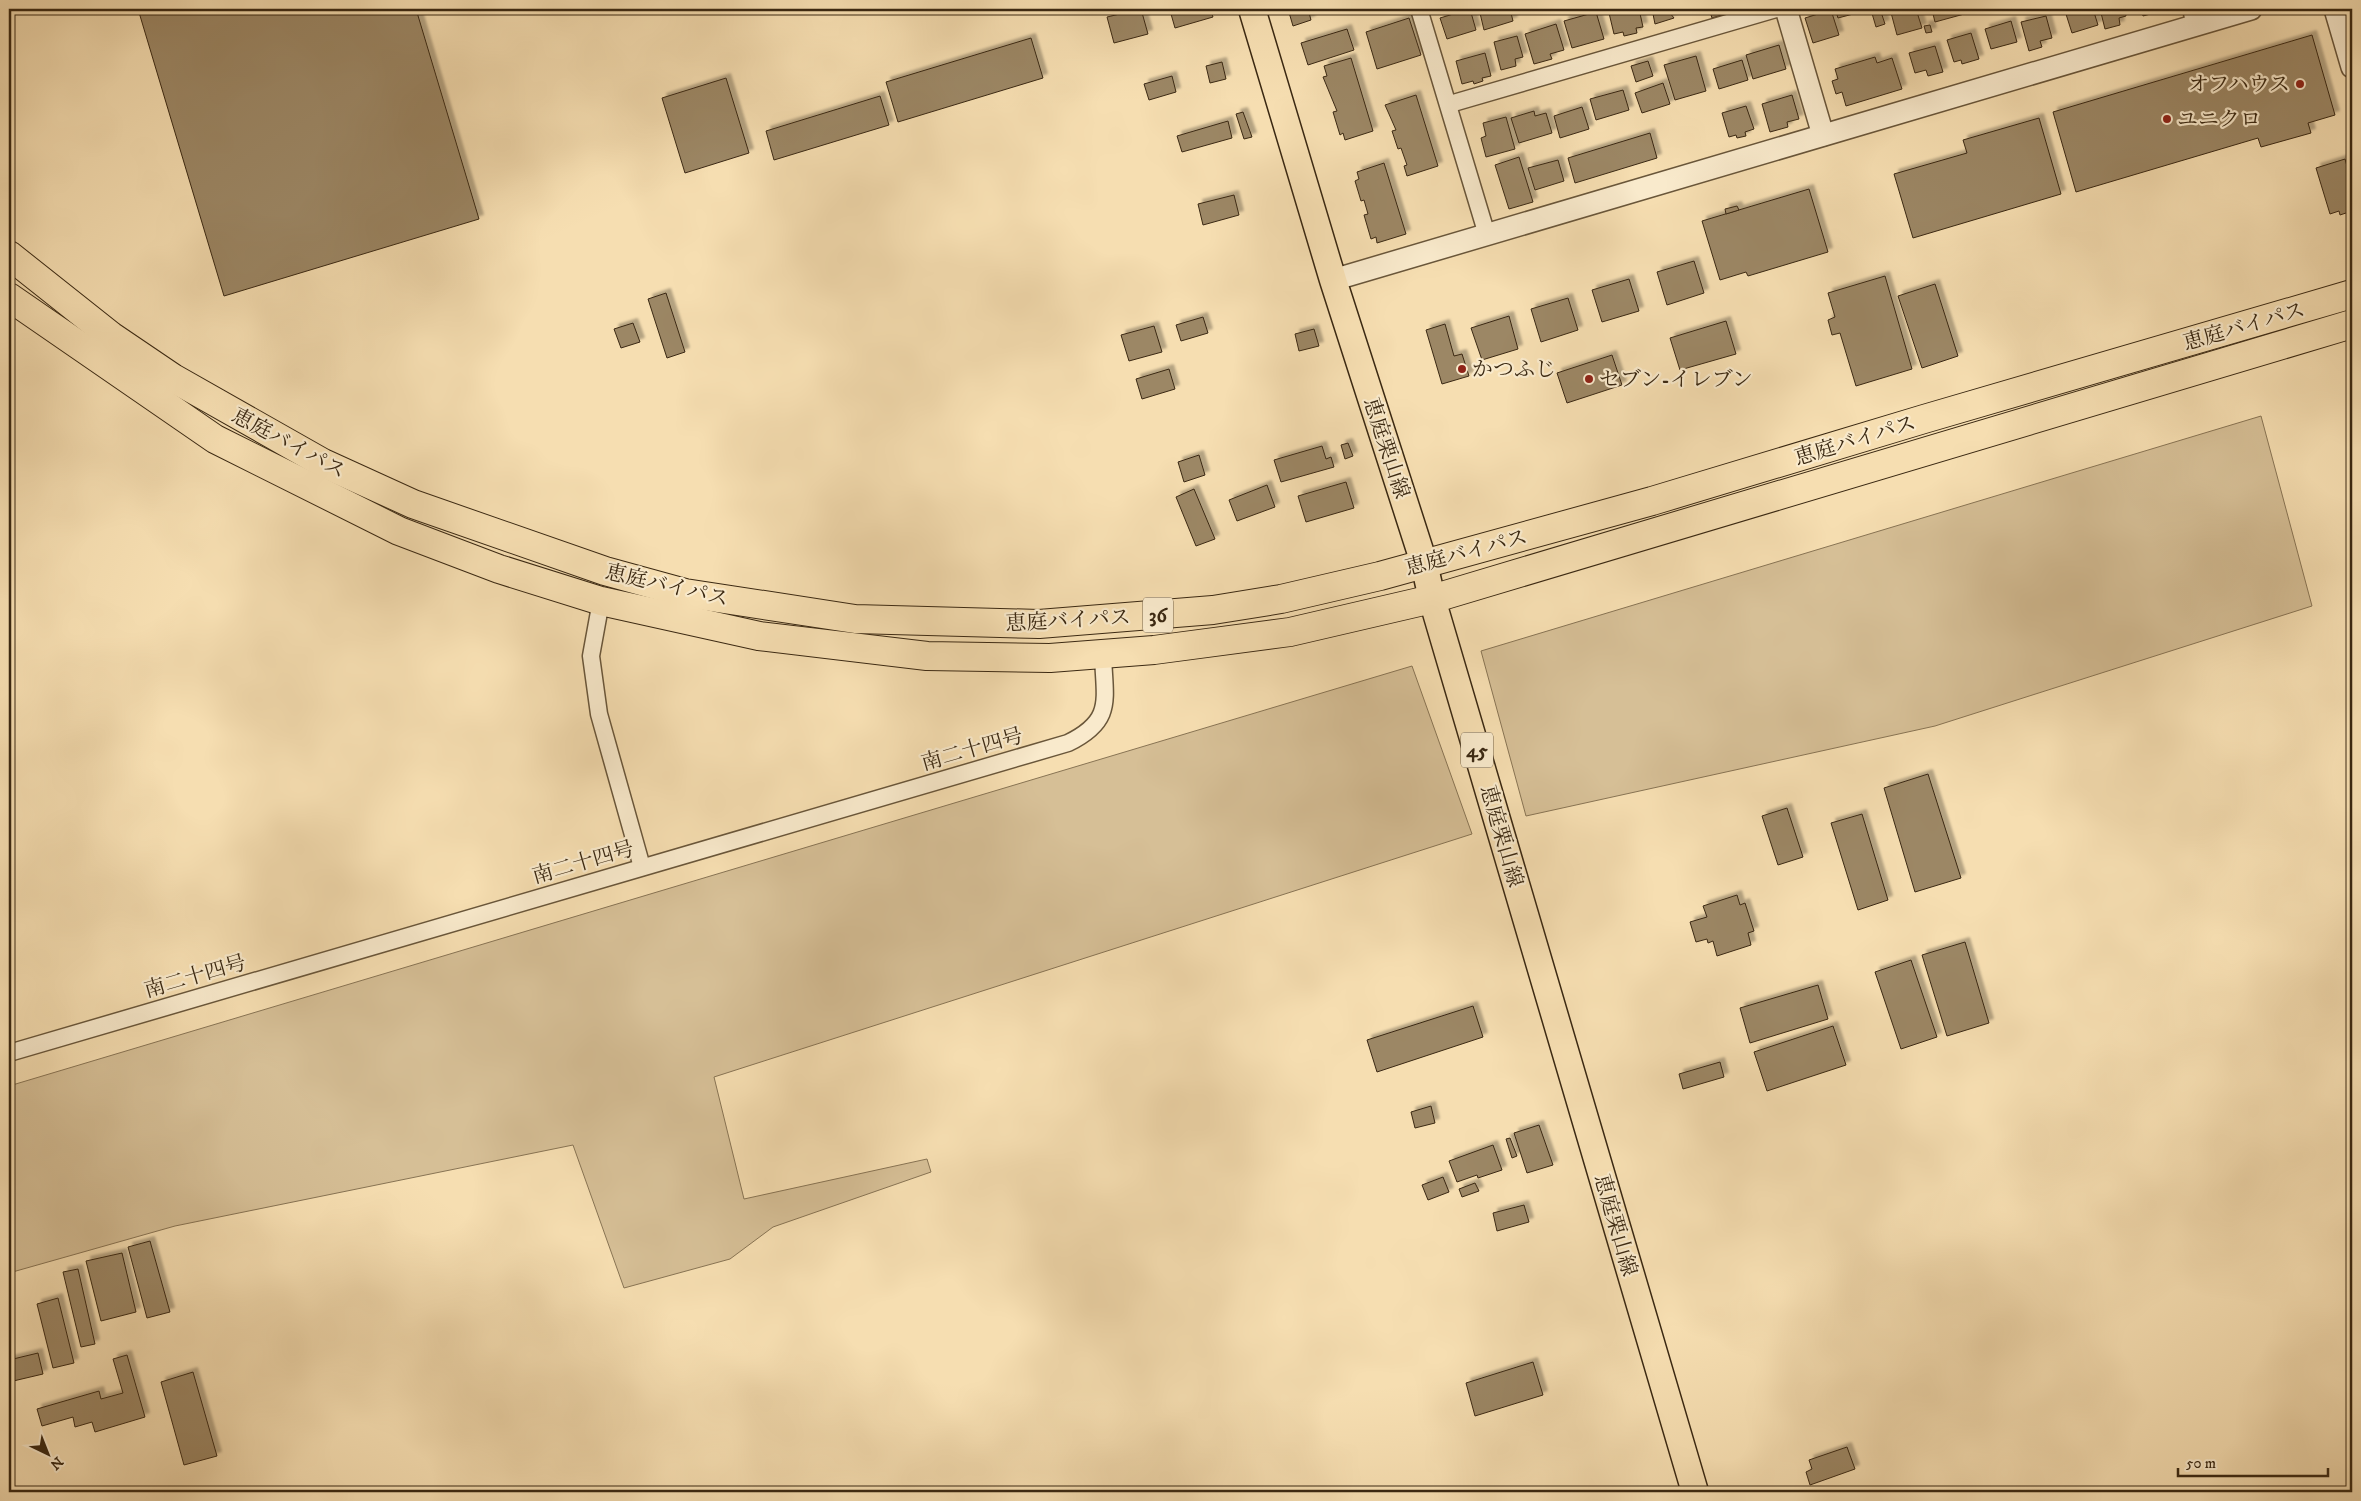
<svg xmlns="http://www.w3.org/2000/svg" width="2361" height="1501" viewBox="0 0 2361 1501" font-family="'IM FELL DW Pica','Noto Serif JP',serif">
<defs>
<filter id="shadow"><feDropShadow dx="4.5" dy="-4.5" stdDeviation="1" flood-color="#0004"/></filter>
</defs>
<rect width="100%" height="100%" fill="#f6deb1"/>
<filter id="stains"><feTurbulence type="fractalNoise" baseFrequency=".004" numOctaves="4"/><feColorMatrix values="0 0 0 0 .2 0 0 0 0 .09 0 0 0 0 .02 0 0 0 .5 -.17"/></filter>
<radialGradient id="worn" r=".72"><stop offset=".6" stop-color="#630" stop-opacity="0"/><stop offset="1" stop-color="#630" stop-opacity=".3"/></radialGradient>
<g fill="#d6bf96" stroke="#887454">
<path d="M 2261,416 L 2312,606 L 1935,726 L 1526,816 L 1481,651 Z"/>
<path d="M 1412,666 L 1472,834 L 714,1077 L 744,1199 L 927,1159 L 931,1172 L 773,1227 L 730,1259 L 624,1288 L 573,1145 L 175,1226 L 9,1273 L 9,1086 Z"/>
</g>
<g fill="#9c8765" stroke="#3a2812" filter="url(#shadow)">
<path d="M 138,9 L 416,9 L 479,219 L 224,296 Z"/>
<path d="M 1141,9 L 1148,34 L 1114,43 L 1107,17 Z"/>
<path d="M 1177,9 L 1210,9 L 1213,17 L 1175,28 L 1171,14 L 1178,12 Z"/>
<path d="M 1288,9 L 1308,9 L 1311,20 L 1293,26 Z"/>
<path d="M 1470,9 L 1476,30 L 1447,39 L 1440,18 Z"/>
<path d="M 1479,9 L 1510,9 L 1513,21 L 1484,30 Z"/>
<path d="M 1518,9 L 1540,9 L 1520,14 Z"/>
<path d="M 1625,9 L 1639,9 L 1643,27 L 1636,28 L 1637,33 L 1624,36 L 1623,32 L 1614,34 L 1609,13 Z"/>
<path d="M 1652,9 L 1682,9 L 1670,13 L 1674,18 L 1655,24 Z"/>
<path d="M 1709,9 L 1726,9 L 1728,13 L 1712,18 Z"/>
<path d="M 1835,9 L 1856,9 L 1857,13 L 1838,18 Z"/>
<path d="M 1880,9 L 1885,24 L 1876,27 L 1871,10 Z"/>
<path d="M 1890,9 L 1916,9 L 1922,28 L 1897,35 Z"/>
<path d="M 1935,9 L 1966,9 L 1968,13 L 1935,22 L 1932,10 Z"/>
<path d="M 2072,9 L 2093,9 L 2098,25 L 2072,33 L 2065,11 Z"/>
<path d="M 2100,9 L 2125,9 L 2126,16 L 2119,18 L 2120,25 L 2105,29 Z"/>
<path d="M 2141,9 L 2169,9 L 2143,16 Z"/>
<path d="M 1831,10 L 1839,35 L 1813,43 L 1805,18 Z"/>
<path d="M 1596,12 L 1604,39 L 1572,48 L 1564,21 Z"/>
<path d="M 2046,16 L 2052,38 L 2040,41 L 2042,47 L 2029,51 L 2021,22 Z"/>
<path d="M 1409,18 L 1421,55 L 1377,69 L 1366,32 Z"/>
<path d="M 2011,21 L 2017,42 L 1991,49 L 1985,29 Z"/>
<path d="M 1556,24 L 1564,50 L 1550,54 L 1552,59 L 1534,64 L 1525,34 Z"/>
<path d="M 1930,25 L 1932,32 L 1926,33 L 1924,26 Z"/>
<path d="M 1347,29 L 1354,50 L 1308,65 L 1301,43 Z"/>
<path d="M 1971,33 L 1979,59 L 1962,64 L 1961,60 L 1954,62 L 1947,40 Z"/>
<path d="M 2312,35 L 2335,115 L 2308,123 L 2311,133 L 2261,147 L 2258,138 L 2076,192 L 2053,112 Z"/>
<path d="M 1517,36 L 1523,57 L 1515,59 L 1516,66 L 1501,70 L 1494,42 Z"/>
<path d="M 1031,38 L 1043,78 L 898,122 L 886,82 Z"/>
<path d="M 1779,45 L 1786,69 L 1753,79 L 1746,55 Z"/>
<path d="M 1935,46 L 1943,72 L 1928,76 L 1926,70 L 1915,73 L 1909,53 Z"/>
<path d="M 1485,53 L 1491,76 L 1482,78 L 1483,81 L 1474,84 L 1473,81 L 1462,84 L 1456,61 Z"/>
<path d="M 1696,56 L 1706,91 L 1675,100 L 1664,65 Z"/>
<path d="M 1875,57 L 1877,63 L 1892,58 L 1902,89 L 1846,106 L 1842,92 L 1836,94 L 1832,81 L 1838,79 L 1835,69 Z"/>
<path d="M 1351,58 L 1373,131 L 1345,140 L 1343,133 L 1340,135 L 1333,112 L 1337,111 L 1323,77 L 1327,76 L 1324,66 Z"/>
<path d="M 1742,60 L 1748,80 L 1719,89 L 1713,69 Z"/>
<path d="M 1648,61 L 1653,76 L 1636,82 L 1631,66 Z"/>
<path d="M 1222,62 L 1226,79 L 1210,83 L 1206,66 Z"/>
<path d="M 1172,76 L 1176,92 L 1149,100 L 1144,84 Z"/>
<path d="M 726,78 L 749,153 L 685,173 L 662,98 Z"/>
<path d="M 1663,83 L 1670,104 L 1642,113 L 1635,93 Z"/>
<path d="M 1623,90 L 1629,110 L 1596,120 L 1590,99 Z"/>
<path d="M 1416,95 L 1438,166 L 1407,176 L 1404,166 L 1407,165 L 1401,148 L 1398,149 L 1392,131 L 1396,130 L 1385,105 Z"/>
<path d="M 1792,95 L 1799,119 L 1787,122 L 1788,127 L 1770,132 L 1762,104 Z"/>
<path d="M 880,96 L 889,125 L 774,160 L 766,131 Z"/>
<path d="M 1746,106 L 1754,129 L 1745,132 L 1746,136 L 1737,138 L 1736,135 L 1729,137 L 1722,113 Z"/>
<path d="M 1582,107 L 1589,129 L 1560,138 L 1554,116 Z"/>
<path d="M 1534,111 L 1535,116 L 1546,113 L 1552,133 L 1519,143 L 1511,118 Z"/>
<path d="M 1243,112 L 1252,137 L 1244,139 L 1236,114 Z"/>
<path d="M 1506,117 L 1515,149 L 1486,157 L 1481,138 L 1486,136 L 1483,123 Z"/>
<path d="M 2039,118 L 2061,194 L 1913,238 L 1894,174 L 1967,153 L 1963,140 Z"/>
<path d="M 1228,121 L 1232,138 L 1182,152 L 1177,136 Z"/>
<path d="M 1650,133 L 1657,158 L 1575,183 L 1568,158 Z"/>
<path d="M 1519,157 L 1533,202 L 1509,209 L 1495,165 Z"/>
<path d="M 2345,159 L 2350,177 L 2352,176 L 2352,211 L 2340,215 L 2339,211 L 2330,214 L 2316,168 Z"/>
<path d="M 1558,160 L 1564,181 L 1535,190 L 1528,168 Z"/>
<path d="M 1384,163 L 1406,234 L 1377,243 L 1376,237 L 1371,239 L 1364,215 L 1368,214 L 1364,200 L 1361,201 L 1355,181 L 1359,179 L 1357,172 Z"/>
<path d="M 1809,189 L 1828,252 L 1748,276 L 1746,272 L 1720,280 L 1702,221 Z"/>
<path d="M 1234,195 L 1239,215 L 1203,225 L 1198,204 Z"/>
<path d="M 1737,206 L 1739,210 L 1726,214 L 1725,209 Z"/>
<path d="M 1694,261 L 1704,293 L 1667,305 L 1657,272 Z"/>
<path d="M 1885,276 L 1912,369 L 1856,386 L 1840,333 L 1832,335 L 1828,320 L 1835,317 L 1828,293 Z"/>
<path d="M 1629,279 L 1639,311 L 1602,322 L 1592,290 Z"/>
<path d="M 1935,284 L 1958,356 L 1922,368 L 1898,296 Z"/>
<path d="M 666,293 L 685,352 L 667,358 L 648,299 Z"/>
<path d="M 1568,298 L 1578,330 L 1541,342 L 1531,309 Z"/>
<path d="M 1509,316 L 1518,349 L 1482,360 L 1471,328 Z"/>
<path d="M 1203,317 L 1208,333 L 1181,341 L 1176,325 Z"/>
<path d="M 1726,321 L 1736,354 L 1680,370 L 1670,338 Z"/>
<path d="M 633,323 L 640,342 L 621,348 L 614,329 Z"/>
<path d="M 1445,324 L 1454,356 L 1462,354 L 1469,376 L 1442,384 L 1426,330 Z"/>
<path d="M 1154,326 L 1162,352 L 1129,361 L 1121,335 Z"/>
<path d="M 1314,329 L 1319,346 L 1299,351 L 1295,334 Z"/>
<path d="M 1612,355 L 1622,385 L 1567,403 L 1557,373 Z"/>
<path d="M 1169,369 L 1175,389 L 1142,399 L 1136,379 Z"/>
<path d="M 1348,443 L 1353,456 L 1345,459 L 1341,445 Z"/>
<path d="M 1322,446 L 1326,459 L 1331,457 L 1334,467 L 1281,482 L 1274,460 Z"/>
<path d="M 1199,455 L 1205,475 L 1184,482 L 1178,462 Z"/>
<path d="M 1346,482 L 1354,508 L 1306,522 L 1298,496 Z"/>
<path d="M 1267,485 L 1275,507 L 1237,521 L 1229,500 Z"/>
<path d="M 1194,489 L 1215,539 L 1196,546 L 1176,497 Z"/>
<path d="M 1928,774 L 1961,878 L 1915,892 L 1884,788 Z"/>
<path d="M 1787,808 L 1803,857 L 1778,865 L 1762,816 Z"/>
<path d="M 1862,814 L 1888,900 L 1858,910 L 1831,823 Z"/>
<path d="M 1737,895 L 1740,905 L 1745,903 L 1754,931 L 1748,933 L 1751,945 L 1717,956 L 1713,941 L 1708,943 L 1707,939 L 1696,942 L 1690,922 L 1707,917 L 1703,906 Z"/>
<path d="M 1965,942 L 1989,1023 L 1947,1036 L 1922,955 Z"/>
<path d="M 1911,960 L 1937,1037 L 1901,1049 L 1875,972 Z"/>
<path d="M 1818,985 L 1828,1019 L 1750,1043 L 1740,1008 Z"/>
<path d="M 1473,1006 L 1483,1037 L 1377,1072 L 1367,1040 Z"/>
<path d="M 1833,1026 L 1846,1065 L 1767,1091 L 1754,1052 Z"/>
<path d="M 1720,1062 L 1724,1077 L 1683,1089 L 1679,1074 Z"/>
<path d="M 1431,1106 L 1435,1123 L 1415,1128 L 1411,1112 Z"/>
<path d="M 1539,1125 L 1553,1165 L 1527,1173 L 1514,1133 Z"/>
<path d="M 1510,1138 L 1517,1156 L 1512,1158 L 1506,1139 Z"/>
<path d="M 1493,1145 L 1502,1170 L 1478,1178 L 1477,1175 L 1457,1182 L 1449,1161 Z"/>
<path d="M 1443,1177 L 1449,1192 L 1428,1200 L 1422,1185 Z"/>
<path d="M 1475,1183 L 1479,1191 L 1462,1197 L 1459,1189 Z"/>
<path d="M 1524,1205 L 1529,1222 L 1497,1231 L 1493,1213 Z"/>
<path d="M 150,1241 L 170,1312 L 147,1318 L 128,1247 Z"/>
<path d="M 122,1253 L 136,1312 L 101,1321 L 86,1261 Z"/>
<path d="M 78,1269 L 95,1344 L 81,1347 L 63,1272 Z"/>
<path d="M 58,1298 L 74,1363 L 53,1368 L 37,1304 Z"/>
<path d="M 38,1353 L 43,1374 L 9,1382 L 9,1360 Z"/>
<path d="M 127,1355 L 145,1417 L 95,1432 L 92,1422 L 75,1427 L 73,1417 L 42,1426 L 37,1409 L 99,1391 L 101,1399 L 123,1393 L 113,1359 Z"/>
<path d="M 1533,1362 L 1543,1395 L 1475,1416 L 1466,1383 Z"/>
<path d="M 193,1372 L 217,1456 L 184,1465 L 161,1382 Z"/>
<path d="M 1847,1447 L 1855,1469 L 1810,1485 L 1806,1472 L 1812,1469 L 1809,1460 Z"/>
</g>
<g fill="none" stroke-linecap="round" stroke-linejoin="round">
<defs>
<g id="minor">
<path d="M 1419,9 L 1487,235"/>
<path d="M 2191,9 L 2195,25"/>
<path d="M 1450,104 L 1776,9"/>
<path d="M 601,601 L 591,656 L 599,714 L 642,867"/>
<path d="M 9,1053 L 1068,743 C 1115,720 1104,699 1103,654"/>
</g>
<g id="tertiary">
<path d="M 1786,9 L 1823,135"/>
<path d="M 2335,9 L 2352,67"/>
<path d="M 1333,280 L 2251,9"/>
</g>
<path id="primary" d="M 1252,9 L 1333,280 L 1424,563 L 1432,599 L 1695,1492"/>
<g id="trunk">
<path d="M 9,255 L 111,336 L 173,378 L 323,463 L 413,504 L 605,571 L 685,593 L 855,619 L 1039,624 L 1213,610 L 1281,599 L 1380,576 L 1652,501 L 1924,419 L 2352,294"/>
<path d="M 9,297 L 215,439 L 399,531 L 499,569 L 601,601 L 759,636 L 927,656 L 1050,658 L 1154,650 L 1290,632 L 1432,599 L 2352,324"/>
</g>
</defs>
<use href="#minor" stroke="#69563a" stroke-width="19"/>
<use href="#tertiary" stroke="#69563a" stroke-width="24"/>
<use href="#primary" stroke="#3a2812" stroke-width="29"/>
<use href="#trunk" stroke="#3a2812" stroke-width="30"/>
<use href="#minor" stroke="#f9eacc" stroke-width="16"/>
<use href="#tertiary" stroke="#f9eacc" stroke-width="21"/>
<use href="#primary" stroke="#f6deb1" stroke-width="26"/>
<use href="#trunk" stroke="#f6deb1" stroke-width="28"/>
</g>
<g fill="#8f2418" stroke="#f9eacc" stroke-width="2">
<circle cx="2300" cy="84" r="5"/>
<circle cx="2167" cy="119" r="5"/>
<circle cx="1462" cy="369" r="5"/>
<circle cx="1589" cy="379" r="5"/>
</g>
<g text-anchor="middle" stroke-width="4.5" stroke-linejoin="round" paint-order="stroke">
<g fill="#f9eacc" stroke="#73624a" stroke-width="1">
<rect x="1143" y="597.5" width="30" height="35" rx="4"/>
<rect x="1461" y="732.5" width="32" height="35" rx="4"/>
</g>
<g font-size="20" font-weight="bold" fill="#3a2812">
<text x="1158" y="622">36</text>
<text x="1477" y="757">45</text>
</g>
<g font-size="21" fill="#3a2812" stroke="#f9eacc" text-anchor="start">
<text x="2290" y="91" text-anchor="end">オフハウス</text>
<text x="2177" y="126">ユニクロ</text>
<text x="1472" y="376">かつふじ</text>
<text x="1599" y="386">セブン-イレブン</text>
</g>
<g font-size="21" fill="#3a2812" stroke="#f9eacc">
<text transform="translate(2244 326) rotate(-16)" y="7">恵庭バイパス</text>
<text transform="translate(1855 440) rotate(-17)" y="7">恵庭バイパス</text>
<text transform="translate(289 443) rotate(28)" y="7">恵庭バイパス</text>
<text transform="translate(1387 448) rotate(72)" y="7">恵庭栗山線</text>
<text transform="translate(1466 552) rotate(-15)" y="7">恵庭バイパス</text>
<text transform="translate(667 585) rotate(13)" y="7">恵庭バイパス</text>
<text transform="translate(1068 620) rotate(-3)" y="7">恵庭バイパス</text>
<text transform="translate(972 749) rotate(-16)" y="7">南二十四号</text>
<text transform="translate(1502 836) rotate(74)" y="7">恵庭栗山線</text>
<text transform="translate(583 862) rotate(-16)" y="7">南二十四号</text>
<text transform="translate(195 976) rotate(-16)" y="7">南二十四号</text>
<text transform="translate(1616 1225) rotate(74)" y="7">恵庭栗山線</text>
</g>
</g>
<rect width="2361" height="1501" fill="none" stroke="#f6deb1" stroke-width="30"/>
<rect x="10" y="10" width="2341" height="1481" fill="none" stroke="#3a2812" stroke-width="2.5"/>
<rect x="15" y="15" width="2331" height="1471" fill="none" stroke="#3a2812"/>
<g transform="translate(48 1454) rotate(137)" stroke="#f9eacc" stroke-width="4" paint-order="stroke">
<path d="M0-4L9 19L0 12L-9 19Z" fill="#3a2812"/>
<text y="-8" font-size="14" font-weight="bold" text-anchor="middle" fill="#3a2812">N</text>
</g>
<path d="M2178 1468v8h150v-8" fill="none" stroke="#3a2812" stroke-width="2.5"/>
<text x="2186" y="1468" font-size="15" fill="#3a2812" stroke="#f9eacc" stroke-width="4" paint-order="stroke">50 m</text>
<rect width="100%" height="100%" filter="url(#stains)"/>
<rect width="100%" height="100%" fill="url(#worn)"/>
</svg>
